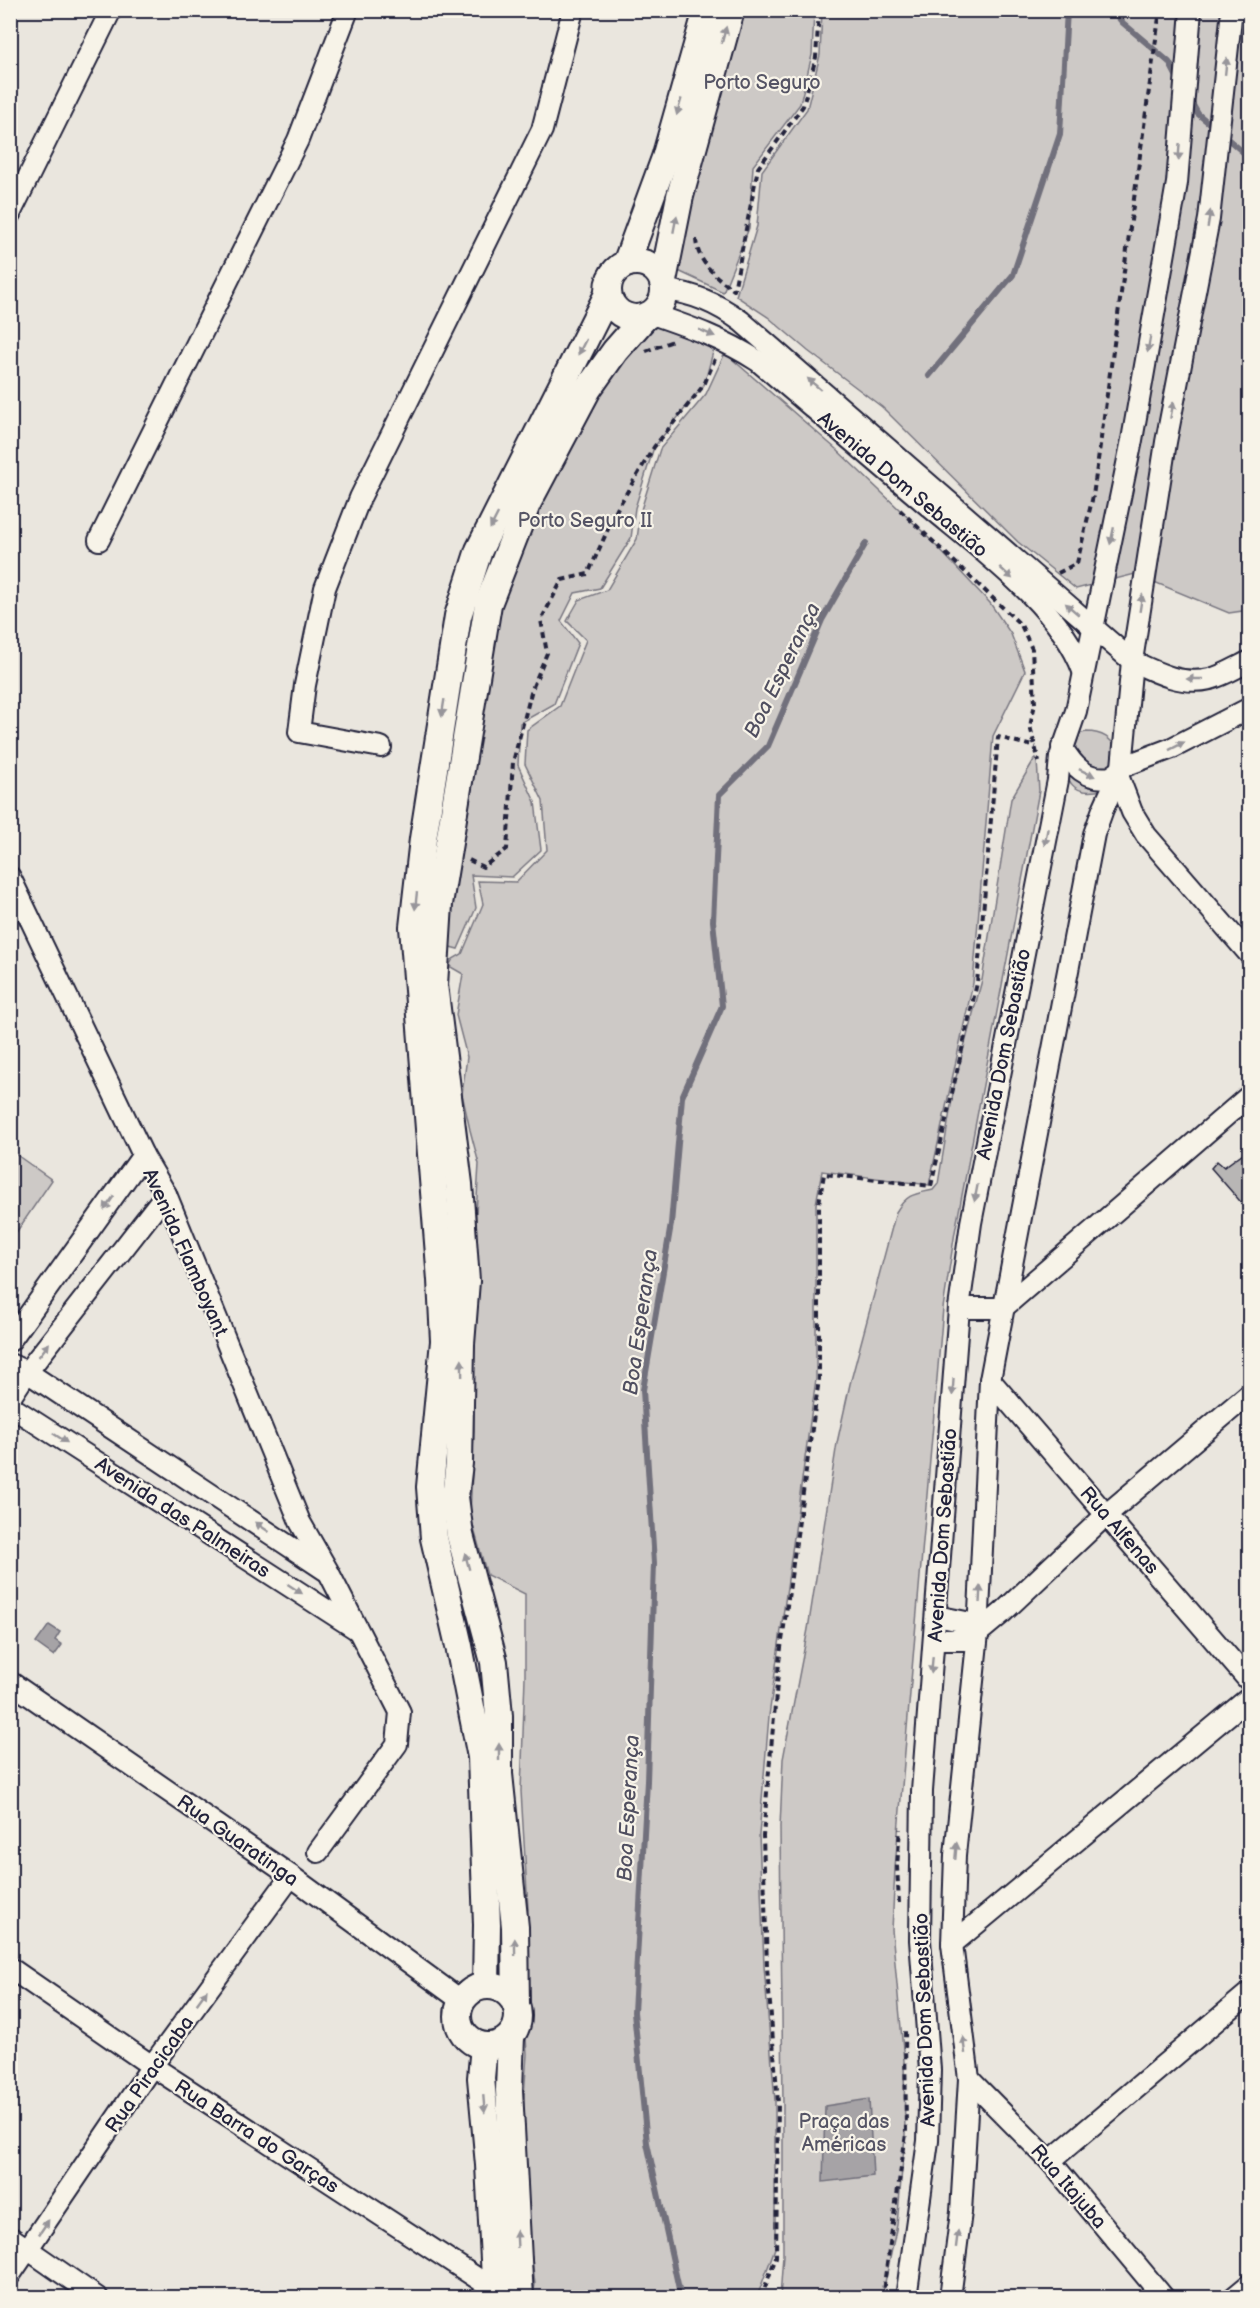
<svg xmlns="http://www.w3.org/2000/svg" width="1260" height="2308" viewBox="0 0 1260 2308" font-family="'Balsamiq Sans',sans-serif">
<rect width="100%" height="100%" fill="#eae6de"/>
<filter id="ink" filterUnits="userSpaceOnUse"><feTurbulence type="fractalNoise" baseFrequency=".0167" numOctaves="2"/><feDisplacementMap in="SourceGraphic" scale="12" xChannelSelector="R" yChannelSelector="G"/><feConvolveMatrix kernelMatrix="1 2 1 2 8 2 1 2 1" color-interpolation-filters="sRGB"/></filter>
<g filter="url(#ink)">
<g fill="#cdc9c6" stroke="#787680" stroke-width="1.5">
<path d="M 740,11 L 814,11 L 812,55 L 800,104 L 753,166 L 749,228 L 723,292 L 672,268 Z"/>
<path d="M 822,11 L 1249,11 L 1249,610 L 1229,613 L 1135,574 L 1076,589 L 1018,542 L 882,407 L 808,351 L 768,317 L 736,296 L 757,226 L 762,171 L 807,109 L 820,55 Z"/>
<path d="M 658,324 L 716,341 L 704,385 L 654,447 L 635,508 L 631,538 L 600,588 L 575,593 L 561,621 L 578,643 L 554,704 L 520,723 L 518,765 L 535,802 L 541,850 L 512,877 L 471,875 L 476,908 L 458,949 L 446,946 L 452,876 L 494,606 L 591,394 L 618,360 Z"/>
<path d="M 725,353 L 836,449 L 922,531 L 990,603 L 1011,634 L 1025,671 L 993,736 L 973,983 L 929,1185 L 822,1171 L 816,1204 L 816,1379 L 769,1716 L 759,1835 L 764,1966 L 775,2101 L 775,2248 L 757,2297 L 533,2297 L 535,2284 L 525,2201 L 521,2139 L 527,2054 L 521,1953 L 528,1909 L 521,1791 L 525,1677 L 525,1594 L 487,1575 L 470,1515 L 474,1431 L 474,1334 L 478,1281 L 476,1214 L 479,1164 L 470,1130 L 462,1094 L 467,1057 L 456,1015 L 463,974 L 449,966 L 453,959 L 462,954 L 483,904 L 478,881 L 516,882 L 547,850 L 543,801 L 525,764 L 527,730 L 560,706 L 586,640 L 567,621 L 579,600 L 607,590 L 637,539 L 641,510 L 660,449 L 706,394 Z"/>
<path d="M 1086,732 C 1102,732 1112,738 1119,753 L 1104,789 C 1071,799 1066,779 1062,754 L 1078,734 Z"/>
<path d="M 1035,758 L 1037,761 L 1039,791 L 955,1232 L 943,1308 L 895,1868 L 892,1930 L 904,2061 L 905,2136 L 897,2225 L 882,2297 L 780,2298 L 783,2255 L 783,2105 L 780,1827 L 783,1759 L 808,1629 L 837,1443 L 850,1384 L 896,1212 C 907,1194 914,1194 933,1190 L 938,1184 L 955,1081 L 982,980 L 1011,799 Z"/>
<path d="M 11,1151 L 52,1180 L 11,1240 Z"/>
</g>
<g fill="#a6a3a6" stroke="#716f7b" stroke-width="1.5">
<path d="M 49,1625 L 60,1632 L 55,1640 L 62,1645 L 54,1656 L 36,1643 Z"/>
<path d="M 869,2099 L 873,2176 L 823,2182 L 825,2106 Z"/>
</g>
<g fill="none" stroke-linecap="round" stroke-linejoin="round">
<g stroke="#716f7b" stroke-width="6">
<path d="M 1112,10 L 1123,23 L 1169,62 L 1179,81"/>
<path d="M 1190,100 L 1198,114 L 1215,128"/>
<path d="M 1223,135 L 1250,158"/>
<path d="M 929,376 L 1013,275 L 1060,134 L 1067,10"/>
<path d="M 681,2298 L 647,2143 L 634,2012 L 647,1781 L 654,1563 L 643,1390 L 671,1224 L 682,1097 L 722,1006 L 713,921 L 719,795 L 768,746 L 822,620 L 866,543"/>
</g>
</g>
<path fill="#b8b6b5" stroke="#22223b" stroke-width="1.5" d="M 1250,1148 L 1250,1205 L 1246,1208 L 1211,1168 L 1217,1161 L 1224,1167 Z"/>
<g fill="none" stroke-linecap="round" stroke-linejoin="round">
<defs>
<g id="minor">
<path d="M 10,214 L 111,10"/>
<path d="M 665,290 C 694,293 718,304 741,321 L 1132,661 C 1155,672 1182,686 1210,679 C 1223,676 1237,667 1250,661"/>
<path d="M 652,314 C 690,327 724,339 758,361 C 814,408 869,456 925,503 C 977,547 1060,606 1083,671"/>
<path d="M 99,540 L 298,140 L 348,10"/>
<path d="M 381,747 L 299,732 L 305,685 L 325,588 L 360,498 L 542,130 L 573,10"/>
<path d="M 1062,747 C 1073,766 1086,781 1111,777 L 1121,770"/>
<path d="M 1122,767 L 1172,748 L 1250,708"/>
<path d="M 1119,778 L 1132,812 L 1146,835 L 1250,955"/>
<path d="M 10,877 L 143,1155 L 166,1194 L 300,1522 L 328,1571 L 400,1712 L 397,1744 L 318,1852"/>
<path d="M 959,1308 L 1003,1308 L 1250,1095"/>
<path d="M 10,1341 L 143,1155"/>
<path d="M 10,1364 L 27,1372 L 325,1570"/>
<path d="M 990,1380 L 1250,1682"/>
<path d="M 10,1398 L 27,1372 L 166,1194"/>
<path d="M 10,1406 L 356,1629"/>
<path d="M 936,1616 L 966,1622 L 978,1633"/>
<path d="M 934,1640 L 966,1640 L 978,1633 L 1002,1613 L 1107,1514 L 1250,1393"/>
<path d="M 10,1682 L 291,1876 L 462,2001"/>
<path d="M 952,1944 L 1250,1697"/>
<path d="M 10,1968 L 152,2066 L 506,2297"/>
<path d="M 969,2079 L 1050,2161 L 1164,2298"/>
<path d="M 1050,2161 L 1250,1992"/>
<path d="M 10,2237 L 98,2298"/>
<path d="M 10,2275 L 152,2066 L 291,1876"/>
<path d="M 906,2298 L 928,2141 L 930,2070 L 920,1940 L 922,1791 L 959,1308 L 971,1223 L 1058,780 L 1060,757 L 1076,711 L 1132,440 L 1177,183 L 1191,10"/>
<path d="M 950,2298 L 961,2212 L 969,2079 L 952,1944 L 955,1855 L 978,1633 L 990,1380 L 1094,834 L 1103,809 L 1122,767 L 1132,661 L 1166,442 L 1209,219 L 1232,10"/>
<path d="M 1233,2298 L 1250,2284"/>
</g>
<g id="major">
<circle cx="636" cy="290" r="28"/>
<path d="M 626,264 L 665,158 L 707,10"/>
<path d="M 663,281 L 680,196 L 731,10"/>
<path d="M 486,1986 L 487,1925 L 481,1757 L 459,1646 L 434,1538 L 430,1487 L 444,1341 L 441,1280 L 413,927 L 423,839 L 458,616 L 479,550 L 608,294"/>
<circle cx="488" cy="2016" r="30"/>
<path d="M 516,2005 L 515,1927 L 499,1774 L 499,1716 L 494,1662 L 460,1535 L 455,1497 L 459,1463 L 461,1344 L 466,1281 L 459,1184 L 434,985 L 439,904 L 488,604 L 527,504 L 588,389 L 615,351 L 644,318"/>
<path d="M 511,2036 L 509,2090 L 520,2298"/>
<path d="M 484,2046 L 481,2078 L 489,2165 L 496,2298"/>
</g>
</defs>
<use href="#minor" stroke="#22223b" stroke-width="24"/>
<use href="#major" stroke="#22223b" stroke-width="30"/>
<g stroke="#22223b" stroke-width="4" stroke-dasharray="6 4.5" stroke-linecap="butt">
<path d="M 696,239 C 697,262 717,278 734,290 L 758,168 L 803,106 L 816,57 L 819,10"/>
<path d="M 646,351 L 673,341"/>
<path d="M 900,510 L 1021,625 L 1032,649 L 1035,704 L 1030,726 L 1039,762"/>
<path d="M 1058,573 L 1077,563 L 1093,496 L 1160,10"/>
<path d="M 469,860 L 483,867 L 507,849 L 513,762 L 532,689 L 547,653 L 541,620 L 562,580 L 588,574 L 617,509 L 654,447 L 704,385 L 715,359"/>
<path d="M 899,1903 L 897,1866 L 900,1829"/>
<path d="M 761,2298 L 776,2257 L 778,2103 L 767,1967 L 763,1836 L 779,1662 L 819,1379 L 819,1203 L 824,1174 L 931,1186 L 977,983 L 998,737 L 1036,747"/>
<path d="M 882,2298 L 906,2134 L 905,2027"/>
</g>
<use href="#minor" stroke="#f7f3e8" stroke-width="20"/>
<use href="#major" stroke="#f7f3e8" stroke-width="26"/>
</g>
<defs><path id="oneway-solid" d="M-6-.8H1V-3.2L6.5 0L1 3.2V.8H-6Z" transform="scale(1.5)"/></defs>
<g fill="#97959a">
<use href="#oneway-solid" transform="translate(724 35) rotate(-75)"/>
<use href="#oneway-solid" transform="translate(1226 66) rotate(-84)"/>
<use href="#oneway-solid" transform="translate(679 107) rotate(106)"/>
<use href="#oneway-solid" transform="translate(1179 152) rotate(94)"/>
<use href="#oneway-solid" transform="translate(1209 219) rotate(-81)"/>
<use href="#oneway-solid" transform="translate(675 224) rotate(-79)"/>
<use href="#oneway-solid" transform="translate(707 333) rotate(23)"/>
<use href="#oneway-solid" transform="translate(1149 344) rotate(100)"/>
<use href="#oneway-solid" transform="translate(582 347) rotate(117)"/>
<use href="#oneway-solid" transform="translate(814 384) rotate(-139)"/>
<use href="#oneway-solid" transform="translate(1172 410) rotate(-79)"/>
<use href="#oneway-solid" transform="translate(494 521) rotate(117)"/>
<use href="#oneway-solid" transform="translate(1112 536) rotate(102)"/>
<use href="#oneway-solid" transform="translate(1006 573) rotate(42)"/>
<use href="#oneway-solid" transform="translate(1141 603) rotate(-81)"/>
<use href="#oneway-solid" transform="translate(1072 609) rotate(-139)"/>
<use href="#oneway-solid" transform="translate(1195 679) rotate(180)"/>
<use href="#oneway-solid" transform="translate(443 708) rotate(99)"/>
<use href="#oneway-solid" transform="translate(1177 746) rotate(-27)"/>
<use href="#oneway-solid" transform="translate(1087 773) rotate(25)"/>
<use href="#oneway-solid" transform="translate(1046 837) rotate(101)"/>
<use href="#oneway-solid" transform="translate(416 901) rotate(96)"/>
<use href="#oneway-solid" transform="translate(976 1193) rotate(101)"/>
<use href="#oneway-solid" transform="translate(109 1203) rotate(125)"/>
<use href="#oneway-solid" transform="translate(44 1350) rotate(-52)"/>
<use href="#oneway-solid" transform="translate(462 1368) rotate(-91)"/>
<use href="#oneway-solid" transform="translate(953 1387) rotate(94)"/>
<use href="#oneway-solid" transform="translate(60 1438) rotate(33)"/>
<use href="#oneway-solid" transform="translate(262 1527) rotate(-146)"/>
<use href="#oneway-solid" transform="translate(467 1561) rotate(-105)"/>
<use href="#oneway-solid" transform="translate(295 1589) rotate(33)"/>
<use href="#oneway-solid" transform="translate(980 1594) rotate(-87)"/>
<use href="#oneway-solid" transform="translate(932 1665) rotate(95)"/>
<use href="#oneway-solid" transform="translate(499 1752) rotate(-90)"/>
<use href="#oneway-solid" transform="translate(956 1851) rotate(-85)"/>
<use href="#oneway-solid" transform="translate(515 1947) rotate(-91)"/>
<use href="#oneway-solid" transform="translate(202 1997) rotate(-54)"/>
<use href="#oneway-solid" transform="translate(964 2045) rotate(-97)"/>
<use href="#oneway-solid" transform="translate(484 2104) rotate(85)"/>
<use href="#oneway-solid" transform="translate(44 2227) rotate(-56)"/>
<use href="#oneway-solid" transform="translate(517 2239) rotate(-93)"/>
<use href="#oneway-solid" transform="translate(957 2239) rotate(-83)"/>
</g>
</g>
<g text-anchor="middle" stroke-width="4.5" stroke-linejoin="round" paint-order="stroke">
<g font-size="20" fill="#555465" stroke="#f7f3e8">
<text x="762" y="89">Porto Seguro</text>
<text x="585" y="527">Porto Seguro II</text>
<text x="844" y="2128">Praça das<tspan x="844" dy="23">Américas</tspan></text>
</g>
<g font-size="20" fill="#22223b" stroke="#f7f3e8">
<text transform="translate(903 484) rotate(40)" y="7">Avenida Dom Sebastião</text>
<text transform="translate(1003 1054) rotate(-79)" y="7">Avenida Dom Sebastião</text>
<text transform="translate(186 1252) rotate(66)" y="7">Avenida Flamboyant</text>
<text transform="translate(183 1517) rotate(33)" y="7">Avenida das Palmeiras</text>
<text transform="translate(1120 1530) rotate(49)" y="7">Rua Alfenas</text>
<text transform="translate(942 1535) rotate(-86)" y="7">Avenida Dom Sebastião</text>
<text transform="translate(238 1840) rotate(35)" y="7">Rua Guaratinga</text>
<text transform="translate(924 2020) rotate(-92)" y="7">Avenida Dom Sebastião</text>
<text transform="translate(149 2074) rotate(-55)" y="7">Rua Piracicaba</text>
<text transform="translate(257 2136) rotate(33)" y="7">Rua Barra do Garças</text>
<text transform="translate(1069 2186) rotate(49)" y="7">Rua Itajuba</text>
</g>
<g font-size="21" font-style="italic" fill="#504f60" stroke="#f7f3e8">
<text transform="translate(782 670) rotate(-64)" y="7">Boa Esperança</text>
<text transform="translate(640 1322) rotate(-82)" y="7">Boa Esperança</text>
<text transform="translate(628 1808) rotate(-87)" y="7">Boa Esperança</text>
</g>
</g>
<rect width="1260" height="2308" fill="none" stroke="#f7f3e8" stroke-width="36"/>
<rect x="18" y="18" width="1224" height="2272" fill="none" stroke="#22223b" stroke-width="2" filter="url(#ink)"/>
</svg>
